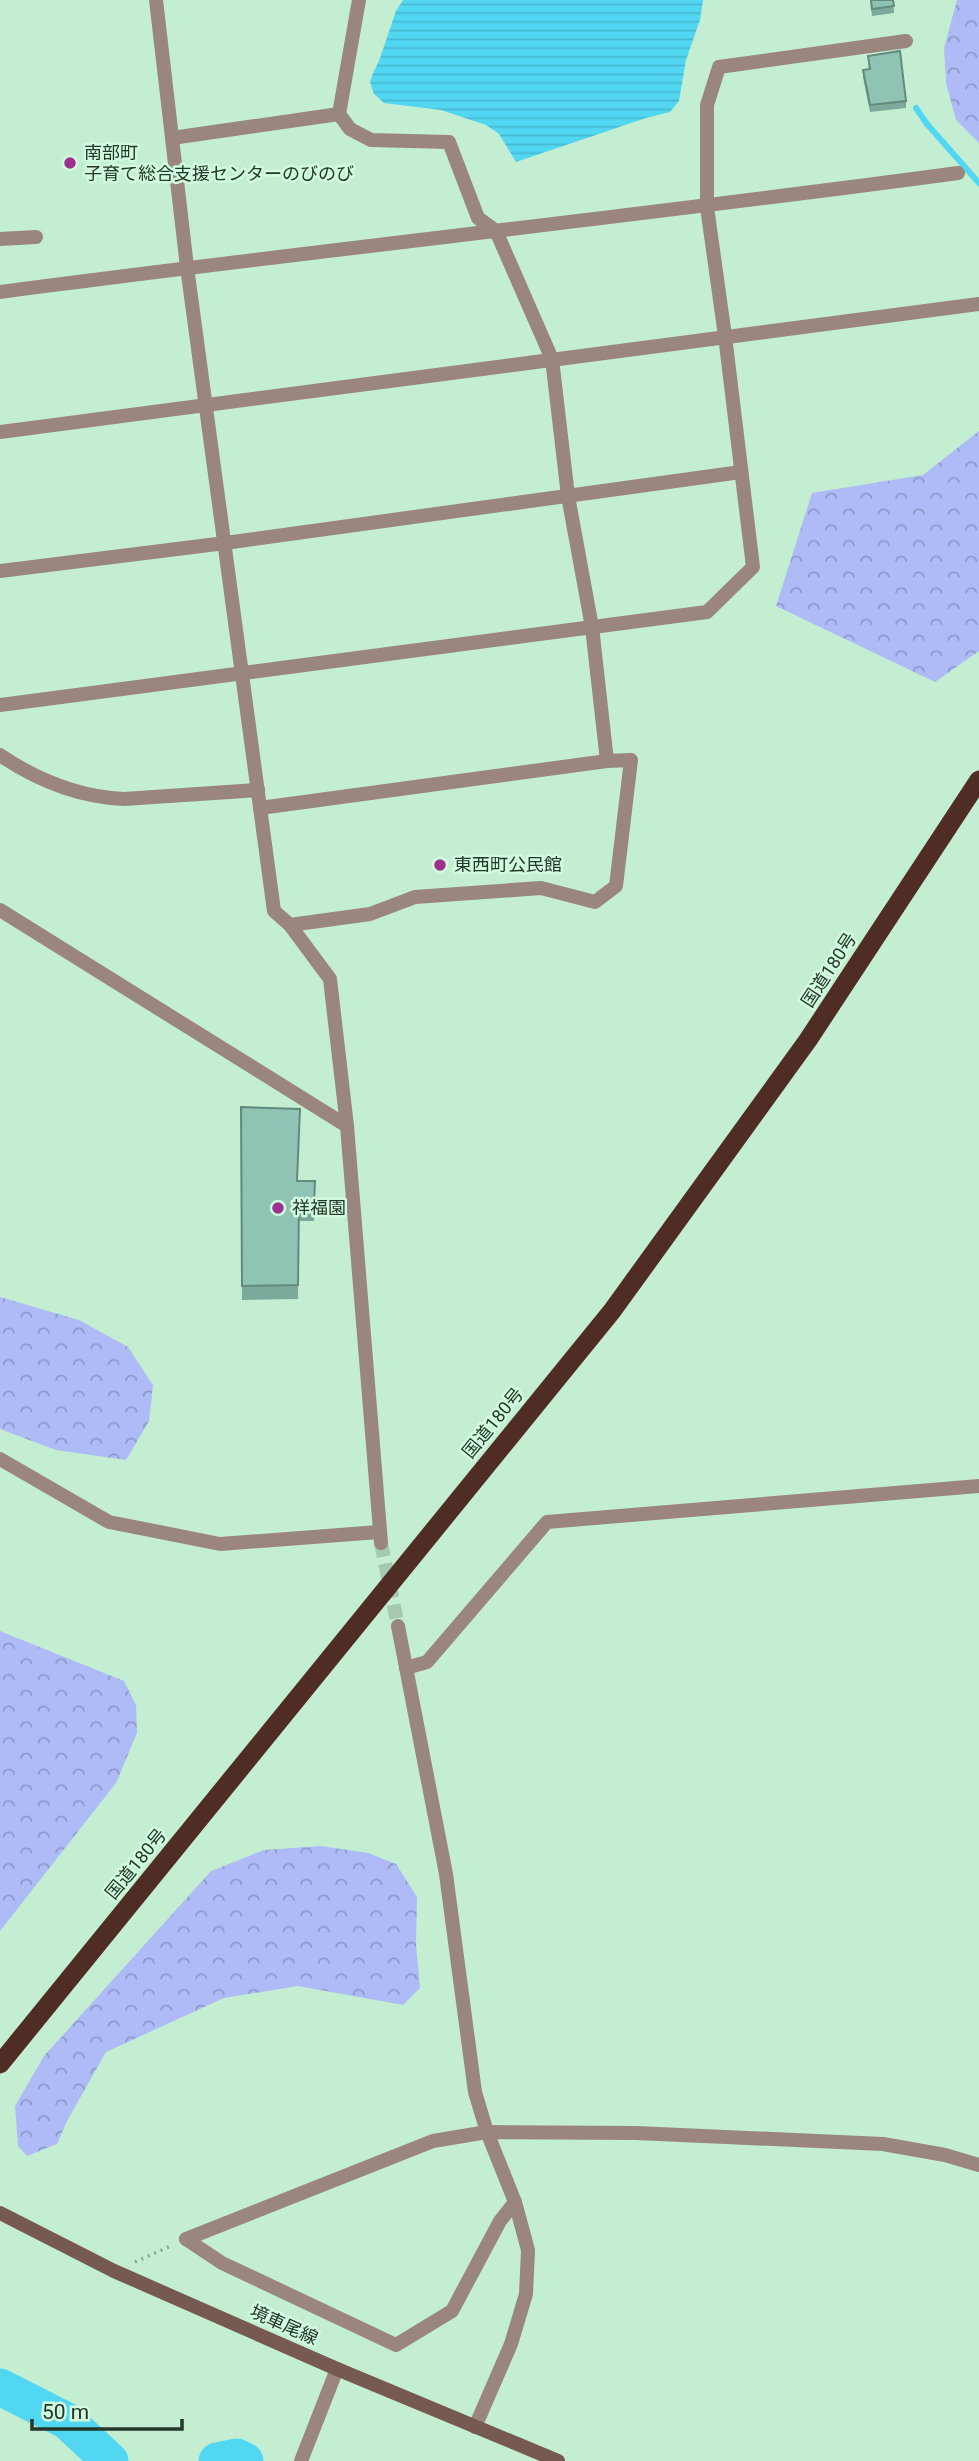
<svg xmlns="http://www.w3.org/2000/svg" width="979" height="2461" viewBox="0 0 979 2461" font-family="Roboto,'Noto Sans JP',sans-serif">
<defs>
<pattern id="forest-crowns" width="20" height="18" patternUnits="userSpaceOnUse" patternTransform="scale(1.75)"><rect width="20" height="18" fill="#aebbf7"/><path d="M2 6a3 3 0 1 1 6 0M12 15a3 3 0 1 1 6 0" fill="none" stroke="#8d99c8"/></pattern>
<pattern id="water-rules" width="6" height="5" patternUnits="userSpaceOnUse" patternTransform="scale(1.75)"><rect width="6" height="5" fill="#52d7f3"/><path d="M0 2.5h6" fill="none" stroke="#47b9d0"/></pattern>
</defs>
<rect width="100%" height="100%" fill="#c4eed1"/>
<g fill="url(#forest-crowns)">
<path d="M 957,0 L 979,0 L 979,143 L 956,120 L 946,83 L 944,48 Z"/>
<path d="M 979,431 L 979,651 L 935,682 L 776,606 L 812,493 L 923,475 Z"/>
<path d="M 0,1297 L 79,1320 L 128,1347 L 153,1385 L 149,1421 L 126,1460 L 56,1450 L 0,1429 Z"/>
<path d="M 0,1631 L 124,1681 L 136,1705 L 137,1733 L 116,1783 L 0,1931 Z"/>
<path d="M 321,1846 L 368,1853 L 396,1864 L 417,1897 L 416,1945 L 420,1988 L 403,2005 L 298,1986 L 224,1998 L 106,2052 L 67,2121 L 57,2144 L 27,2156 L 18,2146 L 15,2106 L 44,2056 L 211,1871 L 264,1850 Z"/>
</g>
<path fill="url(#water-rules)" d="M 403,0 L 703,0 L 700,20 L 686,60 L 679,101 L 670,112 L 646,118 L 516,162 L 499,134 L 486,125 L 441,110 L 384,103 L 374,94 L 370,82 L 373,73 L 379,61 L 396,11 Z"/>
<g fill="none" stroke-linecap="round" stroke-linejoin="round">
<path stroke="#52d7f3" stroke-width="6" d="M 916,108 L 927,124 L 979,183"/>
<g stroke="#52d7f3" stroke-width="37">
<path d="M 0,2387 L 67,2421 L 110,2461"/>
<path d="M 217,2461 L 237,2457 L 245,2461"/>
</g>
<path stroke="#a4c9b0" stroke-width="14" stroke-dasharray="14 7" stroke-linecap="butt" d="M 381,1543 L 398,1626"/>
<path stroke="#89a993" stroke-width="3.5" stroke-dasharray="2 5" stroke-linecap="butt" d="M 135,2262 L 173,2245"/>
<g stroke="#9a857f" stroke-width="14">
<path d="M 156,0 L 187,267 L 274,911 L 290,925 L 330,979 L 347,1126 L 381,1543"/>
<path d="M 172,138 L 339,114"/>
<path d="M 0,239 L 36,237"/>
<path d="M 0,292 C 319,250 639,216 958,173"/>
<path d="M 0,432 L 979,304"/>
<path d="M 0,571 L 225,543 L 741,472"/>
<path d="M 0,705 L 707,612 L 753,567 L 725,336 L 707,207 L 707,105 L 719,67 L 906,41"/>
<path d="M 0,755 C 37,780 80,797 124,799 L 258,790"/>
<path d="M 260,808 L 607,761"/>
<path d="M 0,910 L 347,1126"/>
<path d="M 290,925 L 370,914 L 415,897 L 541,888 L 595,902 L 616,886 L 631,760 L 607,761 L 592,627 L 568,496 L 552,359 L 496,231 L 478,218 L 449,142 L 371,140 L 350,129 L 339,114 L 359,0"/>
<path d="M 0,1459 L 109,1522 L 220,1544 L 379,1532"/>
<path d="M 398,1626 L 446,1874 L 475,2092 L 487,2132 L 515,2202 L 528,2250 L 526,2294 L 511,2344 L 475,2427"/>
<path d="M 406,1668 L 427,1662 L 547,1522 L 979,1486"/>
<path d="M 186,2239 L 433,2141 L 487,2132 L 636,2133 L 883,2144 L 945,2155 L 979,2165"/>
<path d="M 186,2239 L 222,2263 L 396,2345 L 452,2311 L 500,2221 L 515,2202"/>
<path d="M 301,2461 L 337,2369"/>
</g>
<path stroke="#765951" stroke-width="14" d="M 0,2213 L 114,2271 L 337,2369 L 558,2461"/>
<path stroke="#502d24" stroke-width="19" d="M 0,2064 L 612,1311 L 808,1040 L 979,780"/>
</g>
<g fill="#7ba99c">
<path d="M 870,0 L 893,0 L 894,13 L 872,16 Z"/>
<path d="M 868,56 L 906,101 L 906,108 L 870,112 L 863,77 L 863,70 L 869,69 Z"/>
<path d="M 241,1107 L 300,1123 L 297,1181 L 315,1196 L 314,1221 L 299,1221 L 298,1299 L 242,1300 Z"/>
</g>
<g fill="#8fc4b5" stroke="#64897f" stroke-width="2">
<path d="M 871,0 L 893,0 L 894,6 L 872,9 Z"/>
<path d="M 900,51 L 906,101 L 870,105 L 863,70 L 870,69 L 868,56 Z"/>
<path d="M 241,1107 L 300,1109 L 297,1181 L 315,1181 L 314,1206 L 299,1207 L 298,1285 L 242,1286 Z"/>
</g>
<g fill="#9f308e" stroke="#d1fbde" stroke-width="2.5">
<circle cx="70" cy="163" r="7"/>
<circle cx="440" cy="865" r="7"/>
<circle cx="278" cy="1208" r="7"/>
</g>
<g text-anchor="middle" stroke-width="5" stroke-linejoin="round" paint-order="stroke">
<g font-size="18" fill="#25362b" stroke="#d1fbde" text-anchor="start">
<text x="84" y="159">南部町<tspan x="84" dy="21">子育て総合支援センターのびのび</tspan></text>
<text x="454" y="871">東西町公民館</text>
<text x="292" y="1214">祥福園</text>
</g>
<g font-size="18" fill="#25362b" stroke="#d1fbde">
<text transform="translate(829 970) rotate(-57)" y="6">国道180号</text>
<text transform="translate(493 1423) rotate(-51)" y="6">国道180号</text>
<text transform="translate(136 1864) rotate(-51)" y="6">国道180号</text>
<text transform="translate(284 2325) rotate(24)" y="6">境車尾線</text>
</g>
</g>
<path d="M32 2419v10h150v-10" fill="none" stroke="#25362b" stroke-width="3.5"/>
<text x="42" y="2419" font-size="21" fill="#25362b" stroke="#d1fbde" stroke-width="5" paint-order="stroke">50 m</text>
</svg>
